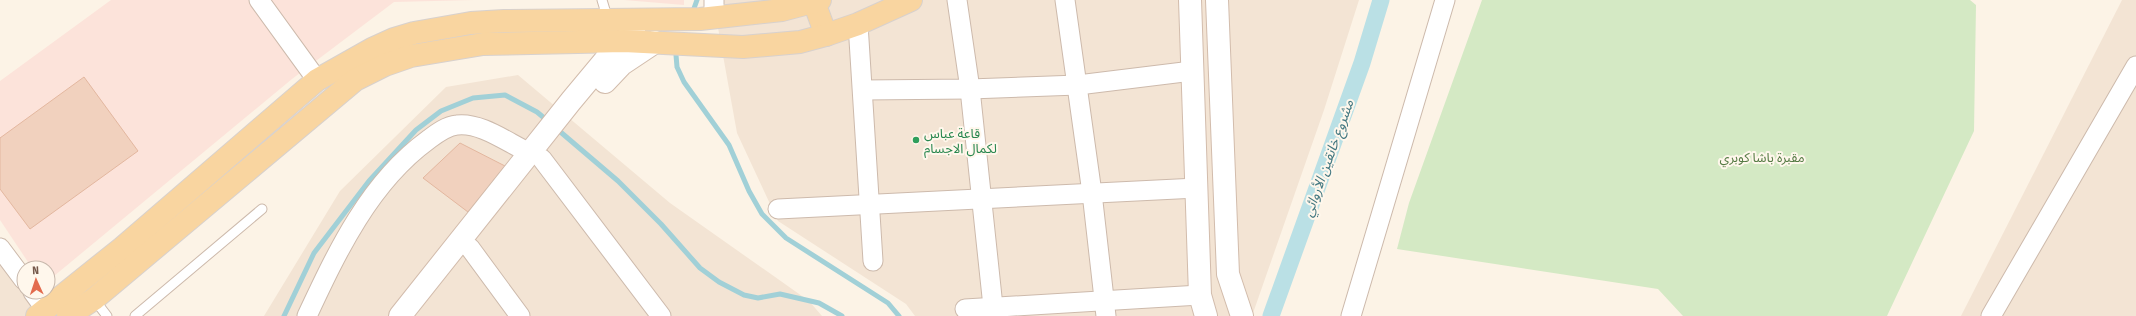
<svg xmlns="http://www.w3.org/2000/svg" width="2136" height="316" viewBox="0 0 2136 316" font-family="'Fira Sans Condensed','Noto Sans Arabic',sans-serif">
<rect width="100%" height="100%" fill="#fcf3e6"/>
<g fill="#f3e4d4">
<path d="M 713,0 L 1359,0 L 1324,110 L 1252,316 L 915,316 L 906,304 L 778,221 L 737,133 Z"/>
<path d="M 2122,0 L 2136,0 L 2136,316 L 1961,316 Z"/>
<path d="M 518,75 L 670,203 L 809,301 L 822,316 L 264,316 L 340,191 L 446,87 Z"/>
<path d="M 0,251 L 24,279 L 24,292 L 39,316 L 0,316 Z"/>
</g>
<g fill="#fce3da">
<path d="M 111,0 L 474,0 L 394,2 L 292,79 L 48,281 L 48,268 L 32,268 L 0,220 L 0,81 Z"/>
<path d="M 624,0 L 684,0 L 684,5 Z"/>
</g>
<path fill="#d4e9c4" d="M 1482,0 L 1970,0 L 1976,5 L 1974,131 L 1887,316 L 1683,316 L 1658,289 L 1397,249 L 1409,203 Z"/>
<g fill="none" stroke-linecap="round" stroke-linejoin="round">
<g stroke="#a1d0d7" stroke-width="5">
<path d="M 692,14 L 697,0"/>
<path d="M 678,49 L 676,55 L 677,67 L 684,82 L 729,145 L 749,191 L 762,214 L 786,238 L 888,303 L 899,316"/>
<path d="M 557,129 L 618,181 L 661,224 L 700,268 L 719,282 L 744,295 L 758,298 L 780,294 L 819,303 L 842,316"/>
<path d="M 284,316 L 314,253 L 369,181 L 416,130 L 441,111 L 473,98 L 505,95 L 537,112 L 549,122"/>
</g>
<path stroke="#bae0e5" stroke-width="17" d="M 1271,316 L 1362,63 L 1381,0"/>
</g>
<g fill="#f1d1be" stroke="#e3b79f">
<path d="M 84,77 L 138,151 L 30,229 L 0,189 L 0,138 Z"/>
<path d="M 460,143 L 505,166 L 468,212 L 423,178 Z"/>
</g>
<g fill="none" stroke-linecap="round" stroke-linejoin="round">
<defs>
<g id="lane">
<path d="M 602,0 L 608,20"/>
<path d="M 94,299 L 107,316"/>
<path d="M 135,316 L 262,209"/>
</g>
<g id="street">
<path d="M 259,0 L 317,80"/>
<path d="M 957,0 L 970,89 L 994,316"/>
<path d="M 1065,0 L 1092,193 L 1106,316"/>
<path d="M 714,17 L 714,0"/>
<path d="M 858,24 L 873,261"/>
<path d="M 863,90 L 970,89 L 1078,85 L 1192,71"/>
<path d="M 542,159 L 661,316"/>
<path d="M 778,209 L 1197,188"/>
<path d="M 0,248 L 24,280"/>
<path d="M 470,248 L 520,316"/>
<path d="M 33,292 L 46,310"/>
<path d="M 965,309 L 1200,295"/>
<path d="M 307,316 C 337,252 369,183 428,140 C 436,134 446,126 457,125 C 481,122 508,143 530,153"/>
<path d="M 1351,316 L 1445,0"/>
<path d="M 1991,316 L 2136,66"/>
</g>
<g id="secondary">
<path d="M 1190,0 L 1200,295 L 1206,316"/>
<path d="M 1217,0 L 1228,274 L 1242,316"/>
<path d="M 605,82 L 622,64 L 655,42"/>
<path d="M 400,316 L 571,101 L 606,59 L 634,31"/>
</g>
<g id="primary">
<path d="M 814,2 L 826,35"/>
<path d="M 37,316 L 122,248 L 317,80 L 372,49 L 394,39 L 414,33 L 471,23 L 504,21 L 700,19 L 782,10 L 820,0"/>
<path d="M 68,316 L 94,299 L 355,80 L 385,65 L 411,56 L 483,44 L 624,41 L 743,47 L 800,42 L 826,35 L 858,24 L 911,0"/>
</g>
</defs>
<use href="#lane" stroke="#cdbaac" stroke-width="11"/>
<use href="#street" stroke="#cdbaac" stroke-width="21"/>
<use href="#secondary" stroke="#d2bcac" stroke-width="24"/>
<use href="#primary" stroke="#d8d1cd" stroke-width="24"/>
<use href="#lane" stroke="#fff" stroke-width="9"/>
<use href="#street" stroke="#fff" stroke-width="19"/>
<use href="#secondary" stroke="#fff" stroke-width="22"/>
<use href="#primary" stroke="#f9d5a0" stroke-width="22"/>
</g>
<circle fill="#2e9e5b" stroke="#fff7ec" stroke-width="1.5" cx="916" cy="140" r="4"/>
<g text-anchor="middle" stroke-width="4" stroke-linejoin="round" paint-order="stroke">
<g font-size="13" fill="#27864d" stroke="#fff7ec" text-anchor="start">
<text x="924" y="138">قاعة عباس<tspan x="924" dy="15">لكمال الاجسام</tspan></text>
</g>
<g font-size="13" fill="#547a43" stroke="#fff7ec">
<text x="1762" y="162">مقبرة باشا كوبري</text>
</g>
<g font-size="14" font-style="italic" fill="#427780" stroke="#fff7ec">
<text transform="translate(1328 158) rotate(-70)" y="5">مشروع خانقين الأروائي</text>
</g>
</g>
<g transform="translate(36 280) rotate(357)"><circle r="19" fill="#fff7ec" stroke="#c8b8ac"/>
<path d="M0-3L7 15L0 10L-7 15Z" fill="#e36b4e"/>
<text y="-6" font-size="11" font-weight="bold" text-anchor="middle" fill="#75594b">N</text>
</g>
</svg>
